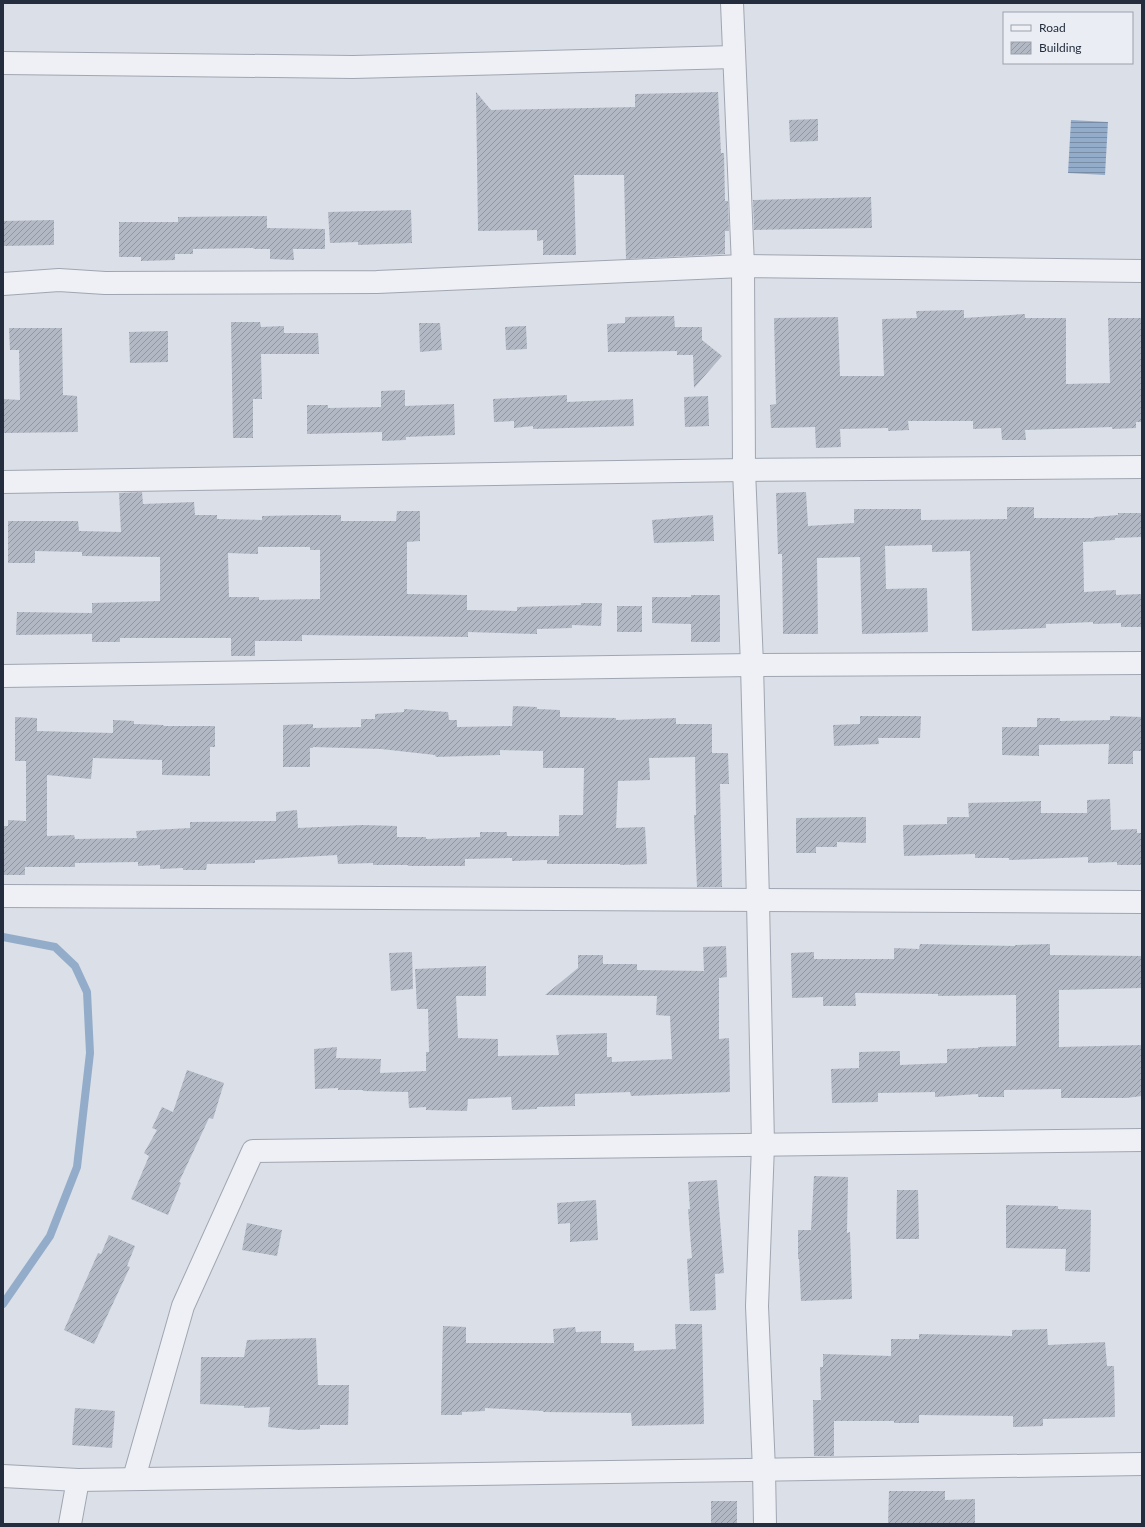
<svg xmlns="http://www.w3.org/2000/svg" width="1145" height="1527" viewBox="0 0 1145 1527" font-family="Lato,sans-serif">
<defs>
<pattern id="water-rules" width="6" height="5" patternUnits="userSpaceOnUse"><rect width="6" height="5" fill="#93acca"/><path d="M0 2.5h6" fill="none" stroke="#788ca5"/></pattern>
<pattern id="building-hatch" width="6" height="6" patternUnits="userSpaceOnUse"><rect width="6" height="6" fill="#b2b8c4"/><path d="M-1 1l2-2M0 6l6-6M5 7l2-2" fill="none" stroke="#9196a0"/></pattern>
</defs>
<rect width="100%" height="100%" fill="#dbdfe7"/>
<path fill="url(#water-rules)" d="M 1071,120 L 1108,122 L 1105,175 L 1068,173 Z"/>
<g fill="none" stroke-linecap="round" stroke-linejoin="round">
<path stroke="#93acca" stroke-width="8" d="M 3,937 L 55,947 L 75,966 L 87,992 L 90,1053 L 77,1167 L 50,1236 L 3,1304"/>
</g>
<g fill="url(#building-hatch)" fill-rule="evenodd">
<path d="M 476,92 L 491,110 L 635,107 L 635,94 L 718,92 L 721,153 L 724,153 L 725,201 L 728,201 L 729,231 L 725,231 L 725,254 L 626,259 L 624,175 L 574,175 L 576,255 L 543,255 L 543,240 L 537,241 L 537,230 L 478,231 Z"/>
<path d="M 818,119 L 818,141 L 790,142 L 789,120 Z"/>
<path d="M 871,197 L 872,228 L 754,230 L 753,200 Z"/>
<path d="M 411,210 L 412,243 L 358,245 L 358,242 L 330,243 L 328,212 Z"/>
<path d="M 267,216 L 267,228 L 325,229 L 325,249 L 293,249 L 294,260 L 270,259 L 270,249 L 254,249 L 253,248 L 193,249 L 193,254 L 175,254 L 175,260 L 141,261 L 141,257 L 119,257 L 119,222 L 178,222 L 178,217 Z"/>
<path d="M 54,220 L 54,245 L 3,246 L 3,221 Z"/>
<path d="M 964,310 L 964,318 L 1025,314 L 1025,318 L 1066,318 L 1066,384 L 1110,383 L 1108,318 L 1142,318 L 1142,422 L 1136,422 L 1136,428 L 1112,429 L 1112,427 L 1025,430 L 1026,440 L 1002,440 L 1001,428 L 973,429 L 973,421 L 908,421 L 909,430 L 888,431 L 888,428 L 840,429 L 841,447 L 816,448 L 815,427 L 771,428 L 770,405 L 776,404 L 774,318 L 838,317 L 840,376 L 884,376 L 882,319 L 917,318 L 916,311 Z"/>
<path d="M 674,316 L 675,327 L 702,327 L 702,340 L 722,356 L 694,388 L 693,355 L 677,355 L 677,351 L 608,352 L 607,324 L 625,323 L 625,317 Z"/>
<path d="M 231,322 L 260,322 L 261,327 L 284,326 L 284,333 L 318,333 L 319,354 L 261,354 L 262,399 L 253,399 L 253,438 L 233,438 Z"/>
<path d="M 419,323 L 440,323 L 442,350 L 420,352 Z"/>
<path d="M 526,326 L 527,349 L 506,350 L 505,327 Z"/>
<path d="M 9,328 L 62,328 L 63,395 L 77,396 L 78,432 L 4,433 L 3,399 L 20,400 L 19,350 L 10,350 Z"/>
<path d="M 168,331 L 168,362 L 130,363 L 129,332 Z"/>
<path d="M 405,390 L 405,406 L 454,404 L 455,435 L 406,437 L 406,440 L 382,441 L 382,432 L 307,434 L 307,405 L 328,405 L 328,408 L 381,407 L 381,391 Z"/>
<path d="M 567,395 L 567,402 L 633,399 L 634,426 L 533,429 L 533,426 L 514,428 L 514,421 L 494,422 L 493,399 Z"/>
<path d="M 708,396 L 709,426 L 685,427 L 684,397 Z"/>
<path d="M 142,492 L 143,504 L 194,502 L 195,515 L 217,515 L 217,519 L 262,520 L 262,516 L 310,515 L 341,515 L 341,521 L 396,521 L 397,511 L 420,511 L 420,541 L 407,542 L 407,594 L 467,595 L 467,610 L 517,611 L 517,607 L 581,605 L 581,603 L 602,603 L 601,626 L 572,625 L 572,628 L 537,629 L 537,634 L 468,632 L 468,637 L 302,635 L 302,641 L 255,641 L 255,656 L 231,656 L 231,638 L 120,638 L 120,642 L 92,642 L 92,634 L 16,635 L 17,612 L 92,613 L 92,603 L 160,601 L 160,557 L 82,556 L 82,552 L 35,551 L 35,563 L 8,563 L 8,521 L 78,521 L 79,531 L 121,532 L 119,493 ZM 258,547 L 310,547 L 310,550 L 320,550 L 320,599 L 259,600 L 259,597 L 229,597 L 228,553 L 258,554 Z"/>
<path d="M 806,492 L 808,526 L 854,523 L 854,509 L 921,509 L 921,520 L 1007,519 L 1007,507 L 1034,507 L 1034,518 L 1094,518 L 1094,517 L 1118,515 L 1118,513 L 1142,513 L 1142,537 L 1115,538 L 1115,540 L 1083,542 L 1084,592 L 1116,590 L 1116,595 L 1142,594 L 1142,627 L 1121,627 L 1121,623 L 1093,624 L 1093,622 L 1046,624 L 1046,628 L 972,631 L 970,551 L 932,552 L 932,545 L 885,546 L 886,589 L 927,588 L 928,632 L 862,634 L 860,557 L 817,558 L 818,634 L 783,634 L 782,554 L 778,554 L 776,493 Z"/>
<path d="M 713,515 L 714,541 L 654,543 L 652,520 Z"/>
<path d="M 691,595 L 720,595 L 720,642 L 691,642 L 691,624 L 652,623 L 652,597 L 691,597 Z"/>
<rect x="617" y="606" width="25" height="26"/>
<path d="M 513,706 L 537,707 L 537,709 L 560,710 L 560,717 L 616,718 L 616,720 L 676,718 L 676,724 L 712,724 L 712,753 L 728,753 L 729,784 L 720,784 L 722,887 L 697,887 L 694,815 L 696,815 L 695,757 L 649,758 L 650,780 L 618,781 L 616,828 L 645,827 L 647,864 L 620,865 L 620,864 L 547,864 L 547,860 L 512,861 L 512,858 L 465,859 L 465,866 L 408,866 L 408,865 L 373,865 L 373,863 L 338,864 L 337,855 L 255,860 L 255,863 L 207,864 L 206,870 L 183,870 L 183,868 L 160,869 L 160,865 L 138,866 L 138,862 L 75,863 L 75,867 L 25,867 L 25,875 L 3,875 L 3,826 L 8,826 L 8,820 L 26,821 L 26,761 L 15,761 L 15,717 L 37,718 L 37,731 L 113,733 L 113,720 L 134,721 L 134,724 L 164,725 L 163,726 L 215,726 L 215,747 L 210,747 L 210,776 L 162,775 L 162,760 L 93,758 L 91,779 L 47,775 L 47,836 L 74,835 L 75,839 L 137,838 L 136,831 L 190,828 L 190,822 L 276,821 L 276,812 L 297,810 L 298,828 L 362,825 L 397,826 L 397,837 L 426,837 L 426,839 L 480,837 L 480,832 L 507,832 L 507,836 L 559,836 L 559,815 L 583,815 L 584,768 L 543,768 L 543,751 L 500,750 L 500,755 L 436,757 L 435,755 L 381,749 L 313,747 L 313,748 L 310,748 L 310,767 L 283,767 L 283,725 L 313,724 L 313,728 L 361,727 L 361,719 L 375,719 L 375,714 L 404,712 L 404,709 L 448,712 L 449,720 L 457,720 L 457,727 L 512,726 Z"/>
<path d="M 860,716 L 921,716 L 920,738 L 878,738 L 879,744 L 834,746 L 833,725 L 860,724 Z"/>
<path d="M 1110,716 L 1142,717 L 1142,751 L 1133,751 L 1133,764 L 1108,764 L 1109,744 L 1039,745 L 1039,756 L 1002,755 L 1002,727 L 1037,727 L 1037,718 L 1060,718 L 1060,721 L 1110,720 Z"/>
<path d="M 1110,799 L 1111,830 L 1137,829 L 1137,833 L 1142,833 L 1142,865 L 1117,865 L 1117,862 L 1088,863 L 1088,857 L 1009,860 L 1009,858 L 975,858 L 975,854 L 904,856 L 903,825 L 947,824 L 947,817 L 969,817 L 968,803 L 1041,801 L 1041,813 L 1087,813 L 1087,800 Z"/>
<path d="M 866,817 L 866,843 L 837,842 L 837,847 L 816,847 L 816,853 L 796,853 L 796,818 Z"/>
<path d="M 920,944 L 1015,946 L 1015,945 L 1050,944 L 1050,955 L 1142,956 L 1142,988 L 1059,990 L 1059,1047 L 1142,1045 L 1142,1096 L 1126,1098 L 1061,1098 L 1061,1089 L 1004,1090 L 1004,1097 L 978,1097 L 978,1094 L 935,1097 L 935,1092 L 878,1093 L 878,1102 L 832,1103 L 831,1069 L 859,1068 L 859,1052 L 900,1051 L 900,1065 L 947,1063 L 947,1049 L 978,1048 L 978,1047 L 1016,1046 L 1016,995 L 938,996 L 938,994 L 855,993 L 856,1006 L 823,1006 L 823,997 L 792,998 L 791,953 L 814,952 L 814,959 L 894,959 L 894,948 L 919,949 Z"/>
<path d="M 726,946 L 727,977 L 719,978 L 719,1039 L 729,1038 L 730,1092 L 631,1096 L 630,1092 L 575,1094 L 575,1106 L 537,1107 L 537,1109 L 512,1110 L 511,1097 L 468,1099 L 467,1111 L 426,1110 L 426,1107 L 409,1108 L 408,1092 L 363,1091 L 363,1090 L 338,1090 L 338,1088 L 315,1089 L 314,1049 L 337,1047 L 336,1058 L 381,1059 L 380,1073 L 426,1071 L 426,1052 L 429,1052 L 428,1009 L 417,1009 L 415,969 L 486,966 L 486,996 L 456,996 L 458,1038 L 498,1039 L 498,1056 L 559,1055 L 556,1035 L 607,1033 L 607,1057 L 612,1057 L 612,1062 L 672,1059 L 670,1016 L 656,1015 L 657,996 L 545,995 L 578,968 L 578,955 L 603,955 L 603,964 L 637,964 L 637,970 L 704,971 L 703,947 Z"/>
<path d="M 412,952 L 413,989 L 391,991 L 389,953 Z"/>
<path d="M 187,1070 L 224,1083 L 213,1119 L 209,1118 L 179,1182 L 181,1183 L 168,1215 L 131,1199 L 149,1156 L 144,1153 L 157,1130 L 152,1128 L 162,1107 L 173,1112 Z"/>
<path d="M 814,1176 L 848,1177 L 847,1233 L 850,1232 L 852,1299 L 801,1301 L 799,1259 L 798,1259 L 798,1230 L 811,1230 Z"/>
<path d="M 717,1180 L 724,1273 L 715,1274 L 716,1310 L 690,1311 L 687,1259 L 692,1258 L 688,1209 L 690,1209 L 688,1182 Z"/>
<path d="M 897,1190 L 918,1190 L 919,1239 L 896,1239 Z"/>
<path d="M 596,1200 L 598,1240 L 570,1242 L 570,1223 L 558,1224 L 557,1203 Z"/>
<path d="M 1006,1205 L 1058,1206 L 1058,1209 L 1091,1210 L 1090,1272 L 1065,1271 L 1066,1249 L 1006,1248 Z"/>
<path d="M 247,1223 L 282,1230 L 277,1256 L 242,1250 Z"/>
<path d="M 109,1235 L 135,1246 L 127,1266 L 130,1267 L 94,1344 L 64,1330 L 98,1253 L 101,1254 Z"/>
<path d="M 675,1324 L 702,1324 L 704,1424 L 632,1426 L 631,1413 L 543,1412 L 543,1411 L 485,1408 L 485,1411 L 462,1412 L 462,1415 L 441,1415 L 443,1326 L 466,1327 L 466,1343 L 554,1343 L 553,1329 L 575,1327 L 576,1332 L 601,1331 L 601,1343 L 634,1343 L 634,1351 L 676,1349 Z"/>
<path d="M 1047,1329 L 1048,1345 L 1105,1342 L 1107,1366 L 1114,1366 L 1115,1417 L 1043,1419 L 1043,1426 L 1013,1427 L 1013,1416 L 919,1415 L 919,1423 L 894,1423 L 894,1421 L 834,1421 L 834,1456 L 814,1456 L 813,1400 L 821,1400 L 820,1367 L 823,1367 L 823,1354 L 891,1356 L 891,1339 L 919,1339 L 919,1334 L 1012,1336 L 1012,1330 Z"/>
<path d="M 316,1338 L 318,1385 L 349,1385 L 348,1425 L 320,1425 L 320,1429 L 299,1430 L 268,1427 L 270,1407 L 244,1408 L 244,1406 L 200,1404 L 201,1357 L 244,1357 L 247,1340 Z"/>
<path d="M 75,1408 L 115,1411 L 112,1448 L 72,1445 Z"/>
<path d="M 889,1491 L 945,1491 L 945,1500 L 975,1499 L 975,1524 L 888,1524 Z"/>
<rect x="711" y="1501" width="26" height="23"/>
</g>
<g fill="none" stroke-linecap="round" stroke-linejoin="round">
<defs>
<g id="street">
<path d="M 732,3 L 743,266 L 744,470 L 752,665 L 758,901 L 763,1145 L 757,1306 L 764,1470 L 765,1524"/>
<path d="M 3,63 L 353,67 L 734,57"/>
<path d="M 3,284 L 59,280 L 105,283 L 377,282 L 743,266 L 1142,271"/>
<path d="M 3,482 L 744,470 L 1142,467"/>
<path d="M 3,676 L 752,665 L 1142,663"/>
<path d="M 3,896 L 1142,902"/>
<path d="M 3,1476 L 78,1480 L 1142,1464"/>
<path d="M 134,1478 L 183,1306 L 253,1151 L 1142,1140"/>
<path d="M 70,1524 L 78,1480"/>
</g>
</defs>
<use href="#street" stroke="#a0a6b1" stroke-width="24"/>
<use href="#street" stroke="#eef0f5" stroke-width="22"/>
</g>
<rect width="1145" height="1527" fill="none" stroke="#242d3d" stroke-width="8"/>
<rect x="1003" y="12" width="130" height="52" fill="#eaeef4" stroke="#9ba1ab"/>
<rect x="1011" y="25" width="20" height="6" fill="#eef0f5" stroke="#9ba1ab"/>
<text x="1039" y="32" font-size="12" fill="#242d3d">Road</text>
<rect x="1011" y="42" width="20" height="12" fill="url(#building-hatch)" stroke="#9ba1ab"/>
<text x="1039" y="52" font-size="12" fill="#242d3d">Building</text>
</svg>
